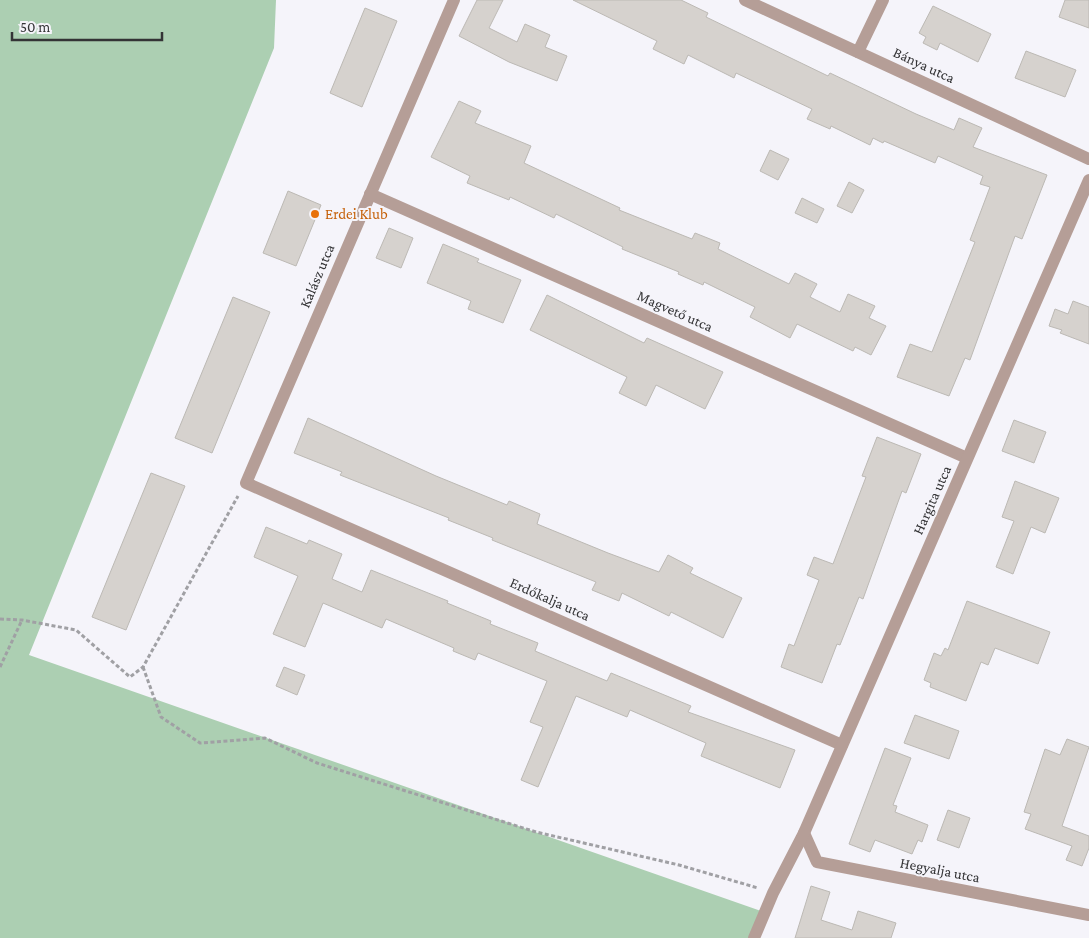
<svg xmlns="http://www.w3.org/2000/svg" width="1089" height="938" viewBox="0 0 1089 938" font-family="'Crimson Pro',serif">
<rect width="100%" height="100%" fill="#f5f4fa"/>
<path fill="#accfb2" d="M 0,0 L 276,0 L 274,48 L 29,655 L 761,911 L 750,938 L 0,938 Z"/>
<g fill="#d6d2ce" stroke="#bcb9b4">
<path d="M 477,0 L 503,0 L 489,28 L 517,42 L 525,24 L 550,35 L 545,47 L 567,56 L 557,81 L 509,62 L 459,36 Z"/>
<path d="M 573,0 L 681,0 L 708,13 L 706,17 L 828,76 L 830,73 L 916,114 L 954,130 L 959,118 L 982,128 L 973,147 L 1047,175 L 1022,239 L 1015,236 L 970,360 L 965,358 L 949,396 L 897,377 L 910,344 L 932,352 L 975,242 L 970,240 L 990,187 L 980,184 L 983,176 L 938,156 L 935,163 L 884,141 L 883,143 L 873,138 L 870,145 L 831,126 L 830,129 L 807,119 L 812,109 L 736,73 L 734,78 L 688,55 L 684,64 L 653,49 L 657,41 Z"/>
<path d="M 1065,0 L 1089,0 L 1089,28 L 1059,17 Z"/>
<path d="M 933,6 L 991,34 L 978,62 L 940,43 L 937,50 L 923,43 L 926,37 L 919,33 Z"/>
<path d="M 365,8 L 397,21 L 362,107 L 330,93 Z"/>
<path d="M 1026,51 L 1076,70 L 1065,97 L 1015,78 Z"/>
<path d="M 459,101 L 481,111 L 475,123 L 531,146 L 524,163 L 620,208 L 619,210 L 692,239 L 695,233 L 720,243 L 718,249 L 789,284 L 795,273 L 817,284 L 810,297 L 840,312 L 848,294 L 875,306 L 869,318 L 886,326 L 871,355 L 855,347 L 853,351 L 797,324 L 790,338 L 750,317 L 755,307 L 704,282 L 703,285 L 678,274 L 679,272 L 622,249 L 623,247 L 556,214 L 554,218 L 510,197 L 509,200 L 467,183 L 470,176 L 431,157 Z"/>
<path d="M 770,150 L 789,159 L 778,180 L 760,171 Z"/>
<path d="M 849,182 L 864,190 L 852,213 L 837,206 Z"/>
<path d="M 288,191 L 321,205 L 296,266 L 263,253 Z"/>
<path d="M 802,198 L 824,209 L 817,223 L 795,213 Z"/>
<path d="M 389,228 L 413,238 L 401,268 L 376,258 Z"/>
<path d="M 443,244 L 479,259 L 477,262 L 521,280 L 503,323 L 468,309 L 471,301 L 427,283 Z"/>
<path d="M 547,295 L 644,343 L 647,338 L 723,372 L 705,409 L 656,385 L 646,406 L 619,393 L 627,377 L 530,330 Z"/>
<path d="M 233,297 L 270,312 L 212,453 L 175,438 Z"/>
<path d="M 1073,301 L 1089,307 L 1089,344 L 1060,333 L 1062,330 L 1049,326 L 1055,309 L 1068,314 Z"/>
<path d="M 308,418 L 436,476 L 507,505 L 509,501 L 540,514 L 537,524 L 608,553 L 659,572 L 668,555 L 693,568 L 690,573 L 742,598 L 723,638 L 671,612 L 669,616 L 622,593 L 619,601 L 592,590 L 596,582 L 492,540 L 493,538 L 448,520 L 449,518 L 340,475 L 342,472 L 294,453 Z"/>
<path d="M 1014,420 L 1046,432 L 1034,463 L 1002,451 Z"/>
<path d="M 877,437 L 921,454 L 906,493 L 902,491 L 863,599 L 859,597 L 840,645 L 837,644 L 822,683 L 781,667 L 789,644 L 794,646 L 819,580 L 807,575 L 814,557 L 833,564 L 866,477 L 862,476 Z"/>
<path d="M 151,473 L 185,486 L 126,630 L 92,617 Z"/>
<path d="M 1015,481 L 1059,498 L 1045,533 L 1031,527 L 1013,574 L 996,567 L 1014,521 L 1002,517 Z"/>
<path d="M 266,527 L 307,544 L 309,540 L 342,554 L 332,579 L 362,592 L 371,570 L 448,601 L 447,603 L 491,621 L 490,624 L 538,643 L 535,651 L 607,681 L 611,673 L 691,706 L 688,712 L 795,750 L 780,788 L 701,756 L 706,743 L 630,710 L 627,717 L 576,696 L 538,787 L 521,780 L 543,727 L 530,722 L 547,681 L 478,653 L 475,660 L 453,651 L 454,648 L 386,619 L 382,628 L 323,603 L 305,647 L 273,634 L 298,576 L 254,557 Z"/>
<path d="M 967,601 L 1050,632 L 1038,664 L 995,648 L 988,665 L 981,662 L 966,701 L 930,687 L 931,683 L 924,680 L 934,653 L 941,656 L 945,648 L 948,650 Z"/>
<path d="M 284,667 L 305,675 L 297,695 L 276,686 Z"/>
<path d="M 915,715 L 959,731 L 949,759 L 904,743 Z"/>
<path d="M 1067,739 L 1089,747 L 1062,826 L 1089,836 L 1089,848 L 1082,866 L 1066,860 L 1072,846 L 1025,829 L 1031,814 L 1024,812 L 1045,749 L 1060,755 Z"/>
<path d="M 885,748 L 911,758 L 893,805 L 897,806 L 895,812 L 928,825 L 922,842 L 918,840 L 912,854 L 875,840 L 870,852 L 849,844 Z"/>
<path d="M 948,810 L 970,818 L 959,848 L 937,840 Z"/>
<path d="M 811,886 L 830,892 L 821,920 L 852,930 L 858,911 L 896,923 L 891,938 L 795,938 Z"/>
</g>
<g fill="none" stroke-linecap="round" stroke-linejoin="round">
<g stroke="#a0a0a4" stroke-width="3" stroke-dasharray="4 2.5" stroke-linecap="butt">
<path d="M 0,619 L 22,620 L 76,630 L 130,677 L 143,667 L 238,496"/>
<path d="M 0,667 L 22,620"/>
<path d="M 143,667 L 161,717 L 200,743 L 265,738 L 317,763 L 536,832 L 679,865 L 758,888"/>
</g>
<g stroke="#b59e97" stroke-width="12">
<path d="M 454,0 L 246,483 L 842,745"/>
<path d="M 745,0 L 1089,159"/>
<path d="M 858,52 L 883,0"/>
<path d="M 370,194 L 967,458"/>
<path d="M 804,833 L 817,862 L 1089,915"/>
<path d="M 754,938 L 773,893 L 804,833 L 1089,180"/>
</g>
</g>
<circle fill="#e8710a" stroke="#f5f4fa" stroke-width="2" cx="315" cy="214" r="5"/>
<g text-anchor="middle" stroke-width="4" stroke-linejoin="round" paint-order="stroke">
<g font-size="15" fill="#343436" stroke="#f5f4fa">
<text transform="translate(924 65) rotate(25)" y="5">Bánya utca</text>
<text transform="translate(317 276) rotate(-67)" y="5">Kalász utca</text>
<text transform="translate(675 311) rotate(24)" y="5">Magvető utca</text>
<text transform="translate(932 500) rotate(-66)" y="5">Hargita utca</text>
<text transform="translate(550 599) rotate(24)" y="5">Erdőkalja utca</text>
<text transform="translate(940 870) rotate(11)" y="5">Hegyalja utca</text>
</g>
<g font-size="15" fill="#c56008" stroke="#f5f4fa" text-anchor="start">
<text x="325" y="219">Erdei Klub</text>
</g>
</g>
<path d="M12 32v8h150v-8" fill="none" stroke="#343436" stroke-width="2.5"/>
<text x="20" y="32" font-size="15" fill="#343436" stroke="#f5f4fa" stroke-width="4" paint-order="stroke">50 m</text>
</svg>
